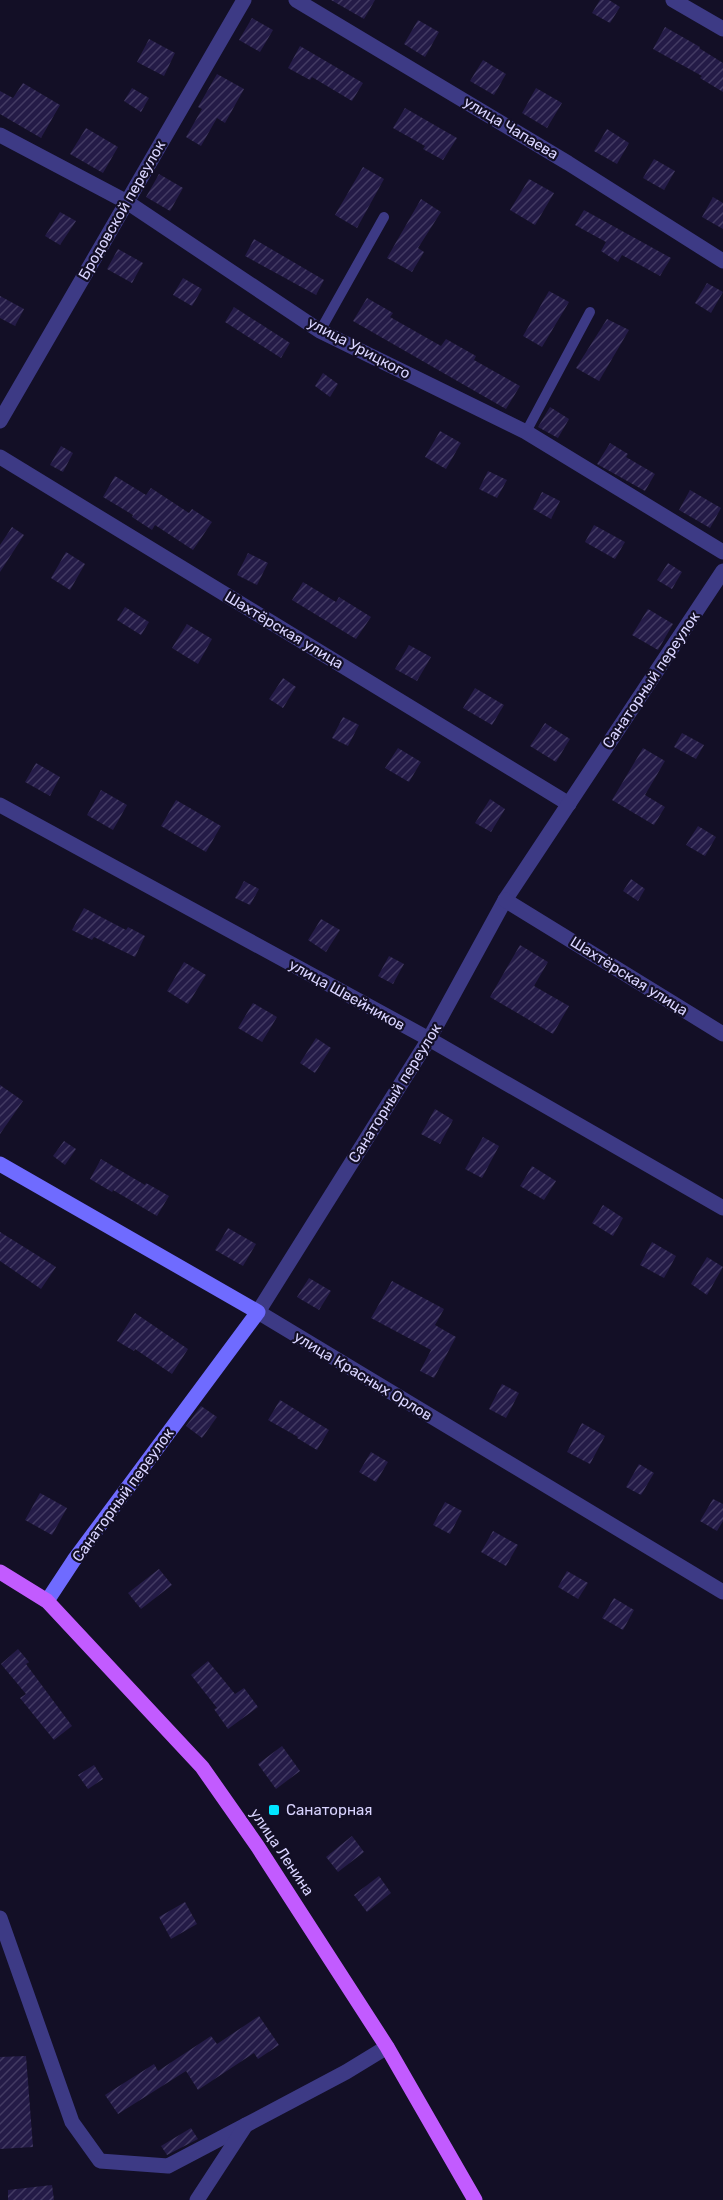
<svg xmlns="http://www.w3.org/2000/svg" width="723" height="2200" viewBox="0 0 723 2200" font-family="Rubik,sans-serif">
<defs>
<pattern id="building-hatch" width="6" height="6" patternUnits="userSpaceOnUse" patternTransform="scale(1.5)"><rect width="6" height="6" fill="#241b47"/><path d="M-1 1l2-2M0 6l6-6M5 7l2-2" fill="none" stroke="#433b63"/></pattern>
</defs>
<rect width="100%" height="100%" fill="#130f26"/>
<g fill="url(#building-hatch)">
<path d="M 331,0 L 375,0 L 364,19 Z"/>
<path d="M 600,0 L 609,0 L 620,7 L 610,23 L 592,13 Z"/>
<path d="M 252,18 L 273,30 L 260,52 L 239,40 Z"/>
<path d="M 418,20 L 439,32 L 425,57 L 404,44 Z"/>
<path d="M 665,27 L 700,47 L 699,48 L 723,63 L 723,92 L 700,78 L 702,76 L 653,49 Z"/>
<path d="M 149,39 L 175,53 L 164,76 L 137,62 Z"/>
<path d="M 300,46 L 363,83 L 352,101 L 312,77 L 310,80 L 288,68 Z"/>
<path d="M 483,60 L 506,74 L 494,95 L 470,81 Z"/>
<path d="M 217,74 L 244,89 L 225,123 L 217,118 L 201,146 L 186,137 L 202,109 L 198,107 Z"/>
<path d="M 23,83 L 60,105 L 41,138 L 0,114 L 0,91 L 13,98 Z"/>
<path d="M 132,88 L 149,98 L 141,112 L 124,101 Z"/>
<path d="M 536,88 L 562,103 L 547,128 L 522,113 Z"/>
<path d="M 405,108 L 457,138 L 443,160 L 423,149 L 425,146 L 393,128 Z"/>
<path d="M 86,128 L 118,147 L 103,173 L 70,154 Z"/>
<path d="M 607,129 L 629,143 L 617,164 L 594,151 Z"/>
<path d="M 654,159 L 675,171 L 664,190 L 643,178 Z"/>
<path d="M 363,167 L 384,179 L 357,228 L 335,215 Z"/>
<path d="M 159,174 L 183,188 L 170,211 L 146,197 Z"/>
<path d="M 529,179 L 554,193 L 535,225 L 510,210 Z"/>
<path d="M 713,197 L 723,203 L 723,229 L 702,217 Z"/>
<path d="M 421,199 L 441,212 L 418,248 L 424,252 L 412,272 L 387,258 Z"/>
<path d="M 584,210 L 671,258 L 660,276 L 622,255 L 618,262 L 601,251 L 606,242 L 575,225 Z"/>
<path d="M 60,212 L 76,221 L 60,245 L 45,236 Z"/>
<path d="M 254,239 L 324,280 L 316,295 L 245,256 Z"/>
<path d="M 118,249 L 143,263 L 132,283 L 107,269 Z"/>
<path d="M 183,278 L 202,289 L 192,306 L 173,295 Z"/>
<path d="M 707,283 L 723,292 L 711,313 L 695,303 Z"/>
<path d="M 549,291 L 569,302 L 542,347 L 523,336 Z"/>
<path d="M 0,296 L 24,309 L 15,326 L 0,318 Z"/>
<path d="M 367,298 L 393,313 L 390,317 L 441,346 L 446,339 L 476,356 L 474,360 L 520,386 L 506,409 L 353,321 Z"/>
<path d="M 234,307 L 290,343 L 281,358 L 225,322 Z"/>
<path d="M 607,319 L 629,330 L 599,381 L 576,368 Z"/>
<path d="M 323,373 L 338,384 L 330,397 L 315,386 Z"/>
<path d="M 550,407 L 569,419 L 558,438 L 538,427 Z"/>
<path d="M 440,431 L 461,443 L 446,469 L 425,457 Z"/>
<path d="M 610,443 L 628,454 L 626,457 L 655,474 L 645,491 L 597,464 Z"/>
<path d="M 61,446 L 73,453 L 63,472 L 50,465 Z"/>
<path d="M 488,471 L 507,480 L 497,498 L 479,489 Z"/>
<path d="M 115,476 L 146,495 L 151,488 L 189,513 L 192,509 L 212,522 L 193,550 L 155,525 L 152,530 L 132,517 L 133,515 L 103,497 Z"/>
<path d="M 690,490 L 721,508 L 710,528 L 679,510 Z"/>
<path d="M 542,492 L 560,501 L 551,519 L 533,509 Z"/>
<path d="M 594,525 L 625,542 L 615,559 L 585,542 Z"/>
<path d="M 12,527 L 24,535 L 0,572 L 0,545 Z"/>
<path d="M 66,552 L 85,564 L 70,590 L 51,578 Z"/>
<path d="M 248,553 L 268,563 L 257,585 L 237,575 Z"/>
<path d="M 668,563 L 682,572 L 672,589 L 657,580 Z"/>
<path d="M 303,582 L 336,602 L 339,597 L 371,617 L 356,639 L 292,600 Z"/>
<path d="M 125,607 L 149,622 L 141,635 L 117,620 Z"/>
<path d="M 648,609 L 673,624 L 658,650 L 632,635 Z"/>
<path d="M 187,624 L 212,639 L 198,664 L 172,648 Z"/>
<path d="M 409,645 L 431,657 L 417,681 L 395,669 Z"/>
<path d="M 283,678 L 296,687 L 283,708 L 269,699 Z"/>
<path d="M 475,688 L 504,705 L 492,725 L 463,708 Z"/>
<path d="M 343,717 L 359,725 L 348,746 L 332,738 Z"/>
<path d="M 545,723 L 570,739 L 556,762 L 530,746 Z"/>
<path d="M 682,733 L 704,745 L 696,759 L 674,747 Z"/>
<path d="M 398,748 L 421,762 L 409,782 L 385,768 Z"/>
<path d="M 643,748 L 665,761 L 645,795 L 665,807 L 654,825 L 612,800 Z"/>
<path d="M 36,763 L 60,777 L 50,796 L 25,782 Z"/>
<path d="M 101,790 L 127,805 L 113,830 L 87,815 Z"/>
<path d="M 490,799 L 505,809 L 491,832 L 475,823 Z"/>
<path d="M 176,800 L 221,826 L 206,852 L 161,826 Z"/>
<path d="M 698,826 L 716,837 L 705,856 L 686,845 Z"/>
<path d="M 631,879 L 645,889 L 638,901 L 623,891 Z"/>
<path d="M 244,881 L 259,889 L 250,905 L 235,898 Z"/>
<path d="M 84,908 L 126,930 L 128,927 L 145,936 L 135,957 L 94,937 L 92,940 L 72,930 Z"/>
<path d="M 321,919 L 340,930 L 326,952 L 308,940 Z"/>
<path d="M 520,945 L 548,962 L 534,986 L 569,1006 L 553,1034 L 490,997 Z"/>
<path d="M 389,956 L 404,964 L 393,984 L 378,976 Z"/>
<path d="M 184,962 L 206,975 L 188,1004 L 167,991 Z"/>
<path d="M 253,1003 L 277,1017 L 262,1042 L 238,1028 Z"/>
<path d="M 316,1038 L 331,1048 L 315,1073 L 300,1063 Z"/>
<path d="M 0,1085 L 23,1101 L 0,1134 Z"/>
<path d="M 435,1109 L 453,1120 L 440,1144 L 421,1134 Z"/>
<path d="M 483,1137 L 499,1146 L 482,1178 L 465,1169 Z"/>
<path d="M 64,1141 L 76,1149 L 65,1165 L 53,1156 Z"/>
<path d="M 101,1159 L 145,1185 L 146,1183 L 169,1196 L 157,1216 L 113,1190 L 112,1192 L 90,1179 Z"/>
<path d="M 532,1166 L 556,1181 L 544,1200 L 520,1186 Z"/>
<path d="M 603,1205 L 623,1218 L 613,1236 L 592,1223 Z"/>
<path d="M 228,1228 L 256,1244 L 243,1266 L 215,1250 Z"/>
<path d="M 0,1232 L 56,1267 L 41,1289 L 0,1261 Z"/>
<path d="M 652,1242 L 676,1256 L 664,1278 L 640,1265 Z"/>
<path d="M 707,1257 L 723,1267 L 707,1295 L 691,1284 Z"/>
<path d="M 309,1278 L 331,1291 L 319,1310 L 297,1297 Z"/>
<path d="M 392,1281 L 444,1309 L 435,1325 L 456,1337 L 434,1378 L 420,1371 L 431,1350 L 371,1318 Z"/>
<path d="M 135,1313 L 188,1349 L 172,1374 L 135,1349 L 134,1351 L 117,1341 Z"/>
<path d="M 502,1384 L 519,1393 L 506,1418 L 489,1409 Z"/>
<path d="M 280,1400 L 329,1430 L 317,1450 L 297,1438 L 298,1437 L 268,1420 Z"/>
<path d="M 201,1406 L 217,1417 L 202,1438 L 186,1426 Z"/>
<path d="M 582,1423 L 605,1436 L 590,1464 L 567,1452 Z"/>
<path d="M 371,1452 L 388,1462 L 376,1482 L 359,1472 Z"/>
<path d="M 639,1464 L 654,1473 L 641,1495 L 626,1487 Z"/>
<path d="M 40,1493 L 67,1508 L 52,1535 L 25,1520 Z"/>
<path d="M 713,1499 L 723,1504 L 723,1521 L 717,1531 L 700,1521 Z"/>
<path d="M 445,1502 L 462,1511 L 450,1534 L 433,1525 Z"/>
<path d="M 493,1531 L 518,1545 L 506,1566 L 481,1552 Z"/>
<path d="M 159,1569 L 172,1585 L 141,1609 L 128,1593 Z"/>
<path d="M 567,1571 L 588,1583 L 578,1599 L 558,1587 Z"/>
<path d="M 614,1598 L 634,1610 L 623,1630 L 602,1618 Z"/>
<path d="M 18,1649 L 29,1662 L 26,1664 L 72,1726 L 54,1740 L 20,1698 L 26,1694 L 1,1664 Z"/>
<path d="M 208,1661 L 235,1694 L 244,1688 L 258,1707 L 228,1729 L 214,1709 L 217,1708 L 191,1675 Z"/>
<path d="M 282,1746 L 300,1771 L 276,1789 L 258,1764 Z"/>
<path d="M 94,1765 L 103,1779 L 88,1789 L 78,1775 Z"/>
<path d="M 352,1836 L 364,1852 L 338,1872 L 326,1857 Z"/>
<path d="M 379,1876 L 391,1893 L 367,1912 L 354,1895 Z"/>
<path d="M 185,1902 L 197,1924 L 171,1939 L 159,1917 Z"/>
<path d="M 259,2016 L 279,2045 L 258,2059 L 254,2053 L 198,2090 L 186,2071 L 118,2114 L 105,2095 L 154,2064 L 158,2071 L 211,2036 L 217,2044 Z"/>
<path d="M 26,2056 L 33,2147 L 0,2149 L 0,2057 Z"/>
<path d="M 191,2128 L 198,2139 L 167,2155 L 161,2146 Z"/>
<path d="M 52,2185 L 54,2200 L 8,2200 L 8,2190 Z"/>
</g>
<g fill="none" stroke-linecap="round" stroke-linejoin="round">
<g stroke="#3d3a85" stroke-width="10">
<path d="M 320,331 L 384,217"/>
<path d="M 526,432 L 590,312"/>
</g>
<g stroke="#3d3a85" stroke-width="15">
<path d="M 296,0 L 568,163 L 723,261"/>
<path d="M 673,0 L 723,29"/>
<path d="M 0,135 L 127,202 L 320,331 L 526,432 L 723,552"/>
<path d="M 0,421 L 244,0"/>
<path d="M 0,457 L 569,804"/>
<path d="M 723,571 L 505,900 L 429,1039 L 258,1312 L 723,1592"/>
<path d="M 0,805 L 429,1039 L 723,1208"/>
<path d="M 505,900 L 723,1034"/>
<path d="M 0,1918 L 72,2122 L 100,2161 L 168,2166 L 246,2125"/>
<path d="M 197,2200 L 246,2125 L 346,2072 L 387,2047"/>
</g>
<path stroke="#6f6bff" stroke-width="15" d="M 0,1164 L 258,1312 L 74,1560 L 47,1601"/>
<path stroke="#c25bff" stroke-width="15" d="M 0,1572 L 47,1601 L 202,1767 L 258,1847 L 387,2047 L 475,2200"/>
</g>
<rect fill="#00e5ff" stroke="#130f26" stroke-width="2" x="268" y="1804" width="12" height="12" rx="3"/>
<g text-anchor="middle" stroke-width="4.5" stroke-linejoin="round" paint-order="stroke">
<g font-size="15" fill="#d9d4ff" stroke="#130f26">
<text transform="translate(511 128) rotate(31)" y="5">улица Чапаева</text>
<text transform="translate(122 210) rotate(-60)" y="5">Бродовской переулок</text>
<text transform="translate(359 348) rotate(28)" y="5">улица Урицкого</text>
<text transform="translate(284 630) rotate(31)" y="5">Шахтёрская улица</text>
<text transform="translate(651 680) rotate(-56)" y="5">Санаторный переулок</text>
<text transform="translate(629 976) rotate(32)" y="5">Шахтёрская улица</text>
<text transform="translate(347 995) rotate(29)" y="5">улица Швейников</text>
<text transform="translate(395 1093) rotate(-58)" y="5">Санаторный переулок</text>
<text transform="translate(363 1376) rotate(31)" y="5">улица Красных Орлов</text>
<text transform="translate(123 1495) rotate(-54)" y="5">Санаторный переулок</text>
<text transform="translate(282 1852) rotate(56)" y="5">улица Ленина</text>
</g>
<g font-size="15" fill="#d9d4ff" stroke="#130f26" text-anchor="start">
<text x="286" y="1815">Санаторная</text>
</g>
</g>
</svg>
